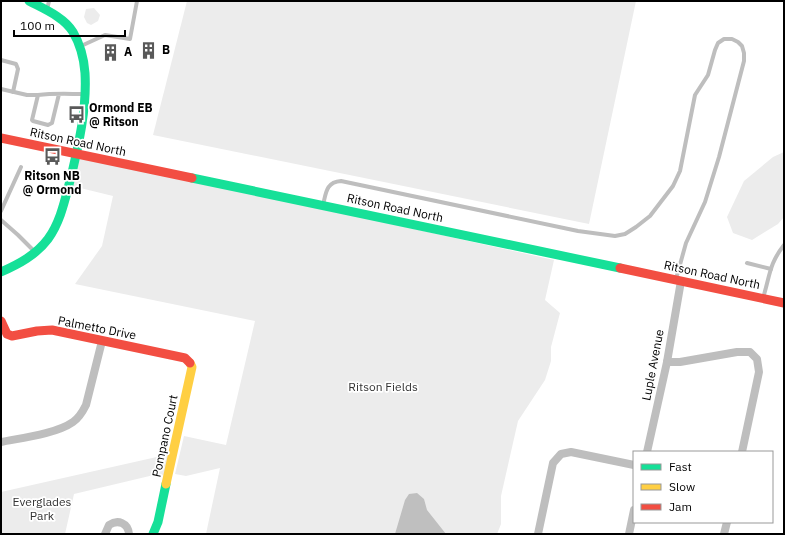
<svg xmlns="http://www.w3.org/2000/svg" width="785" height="535" viewBox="0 0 785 535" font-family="'IBM Plex Sans',sans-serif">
<rect width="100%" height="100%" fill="#fff"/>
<g fill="#ececec">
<path d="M 187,1 L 636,1 L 589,224 L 153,135 Z"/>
<path d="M 94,8 L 100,15 L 98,21 L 91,25 L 87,23 L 84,17 L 86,9 Z"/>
<path d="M 784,152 L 784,217 L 778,224 L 752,240 L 733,233 L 727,217 L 744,181 L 773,157 Z"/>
<path d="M 75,154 L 554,260 L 545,300 L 560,313 L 551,347 L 551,361 L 545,380 L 518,421 L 501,496 L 501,524 L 497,534 L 206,534 L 220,468 L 186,476 L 175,474 L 184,436 L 226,445 L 255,321 L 75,284 L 102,246 L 113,196 L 68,185 Z"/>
<path d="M 170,454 L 165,476 L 158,474 L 74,494 L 65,534 L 1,534 L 1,492 Z"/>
</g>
<path fill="#bfbfbf" d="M 417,493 L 424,499 L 427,510 L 446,534 L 395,534 L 405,500 L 409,494 Z"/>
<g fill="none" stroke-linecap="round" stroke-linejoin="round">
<g stroke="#bebebe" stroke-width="4">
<path d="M 47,10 L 49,1"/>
<path d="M 81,46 L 105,35 L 130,39 L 137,1"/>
<path d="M 1,60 L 16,64 L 18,69 L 13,92"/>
<path d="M 1,89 L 27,95 L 38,95"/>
<path d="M 59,94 L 52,123 L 48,125 L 33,121 L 32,120 L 38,95 C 54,93 69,94 84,94"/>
<path d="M 323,205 C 326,193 326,182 341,181 L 578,231 L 615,236 L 625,234 L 636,227 L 650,216 L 673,186 L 680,171 L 695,95 L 708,75 L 715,50 L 718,43 L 724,39 L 732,39 L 738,42 L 742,46 L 744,53 L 744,61 L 719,157 L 705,202 L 686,243 L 676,279"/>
<path d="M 1,211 L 21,167"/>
<path d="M 1,220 L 18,235 L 34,251"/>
<path d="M 747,263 L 771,269"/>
<path d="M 763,298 C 770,276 769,264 784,245"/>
</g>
<g stroke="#bebebe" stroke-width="8">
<path d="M 667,362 L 680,362 L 737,352 L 750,352 L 757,359 L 759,372 L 742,452"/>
<path d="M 1,442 C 21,438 56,434 73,422 C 79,418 83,411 86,405 L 102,341"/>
<path d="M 647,452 L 667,362 L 681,281"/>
<path d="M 105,534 L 109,525 C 118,519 128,523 129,534"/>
<path d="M 538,534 L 553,463 L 561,454 L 571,452 L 634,465"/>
<path d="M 629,534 L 634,510"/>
<path d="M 724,534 L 727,522"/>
</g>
<g stroke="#16e098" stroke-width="9">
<path d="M 192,178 L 620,268"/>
<path d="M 1,272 C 19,264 36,255 48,239 C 61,221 65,199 71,177 C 79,143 87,108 85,73 C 84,59 80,44 73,32 C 64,17 44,9 29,1"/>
<path d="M 153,534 L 158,522 L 166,484"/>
</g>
<path stroke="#ffcf43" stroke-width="9" d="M 166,484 L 192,367 L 190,363"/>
<g stroke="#f24e42" stroke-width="9">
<path d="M 1,138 L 192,178"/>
<path d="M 620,268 L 784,303"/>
<path d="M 1,321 L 7,334 L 12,336 L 37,331 L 52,330 L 185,358 L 190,363"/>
</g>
</g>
<defs>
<symbol id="building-bare" viewBox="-9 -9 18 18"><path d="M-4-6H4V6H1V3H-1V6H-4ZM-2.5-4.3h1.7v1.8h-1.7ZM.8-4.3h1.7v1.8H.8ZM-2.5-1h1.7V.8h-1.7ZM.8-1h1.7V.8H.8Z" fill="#595959" stroke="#fff" stroke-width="2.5" paint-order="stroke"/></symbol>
<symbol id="bus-bare" viewBox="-9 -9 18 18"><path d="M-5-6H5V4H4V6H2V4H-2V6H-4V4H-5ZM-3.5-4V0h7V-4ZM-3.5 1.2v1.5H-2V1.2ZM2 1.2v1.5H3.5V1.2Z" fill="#595959" stroke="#fff" stroke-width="2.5" paint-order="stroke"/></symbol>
</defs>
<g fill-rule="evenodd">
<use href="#building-bare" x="136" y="38" width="25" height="25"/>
<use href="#building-bare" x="98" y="40" width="25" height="25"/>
<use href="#bus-bare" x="64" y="102" width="25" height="25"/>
<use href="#bus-bare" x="40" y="144" width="25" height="25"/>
</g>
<g text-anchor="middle" stroke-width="3.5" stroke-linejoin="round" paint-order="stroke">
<g font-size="12" font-weight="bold" fill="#000" stroke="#fff" text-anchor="start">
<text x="162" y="54">B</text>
<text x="124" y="56">A</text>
<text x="89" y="112">Ormond EB<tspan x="89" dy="14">@ Ritson</tspan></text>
<text x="52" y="180" text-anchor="middle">Ritson NB<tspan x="52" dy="14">@ Ormond</tspan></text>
</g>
<g font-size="12" fill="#000" stroke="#fff">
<text transform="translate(78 142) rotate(12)" y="4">Ritson Road North</text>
<text transform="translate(395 208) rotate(12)" y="4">Ritson Road North</text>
<text transform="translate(712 275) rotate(12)" y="4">Ritson Road North</text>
<text transform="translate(97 328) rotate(11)" y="4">Palmetto Drive</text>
<text transform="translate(653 365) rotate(-79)" y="4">Luple Avenue</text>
<text transform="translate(165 436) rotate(-78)" y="4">Pompano Court</text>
</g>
<g font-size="12" fill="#333" stroke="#fff">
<text x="383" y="391">Ritson Fields</text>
<text x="42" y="506">Everglades<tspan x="42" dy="14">Park</tspan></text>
</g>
</g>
<rect width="785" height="535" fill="none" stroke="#000000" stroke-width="4"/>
<rect x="633" y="451" width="140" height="72" fill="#ffffff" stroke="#999999"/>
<rect x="641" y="464" width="20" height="6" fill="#16e098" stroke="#999999"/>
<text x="669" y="471" font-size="12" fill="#000000">Fast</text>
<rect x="641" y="484" width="20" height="6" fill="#ffcf43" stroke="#999999"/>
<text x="669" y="491" font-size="12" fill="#000000">Slow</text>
<rect x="641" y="504" width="20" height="6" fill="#f24e42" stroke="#999999"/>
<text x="669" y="511" font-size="12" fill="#000000">Jam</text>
<path d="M14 30v6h111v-6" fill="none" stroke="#000000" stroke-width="2"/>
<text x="20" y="30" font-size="12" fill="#000000" stroke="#ffffff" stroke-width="3" paint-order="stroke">100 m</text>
</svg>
